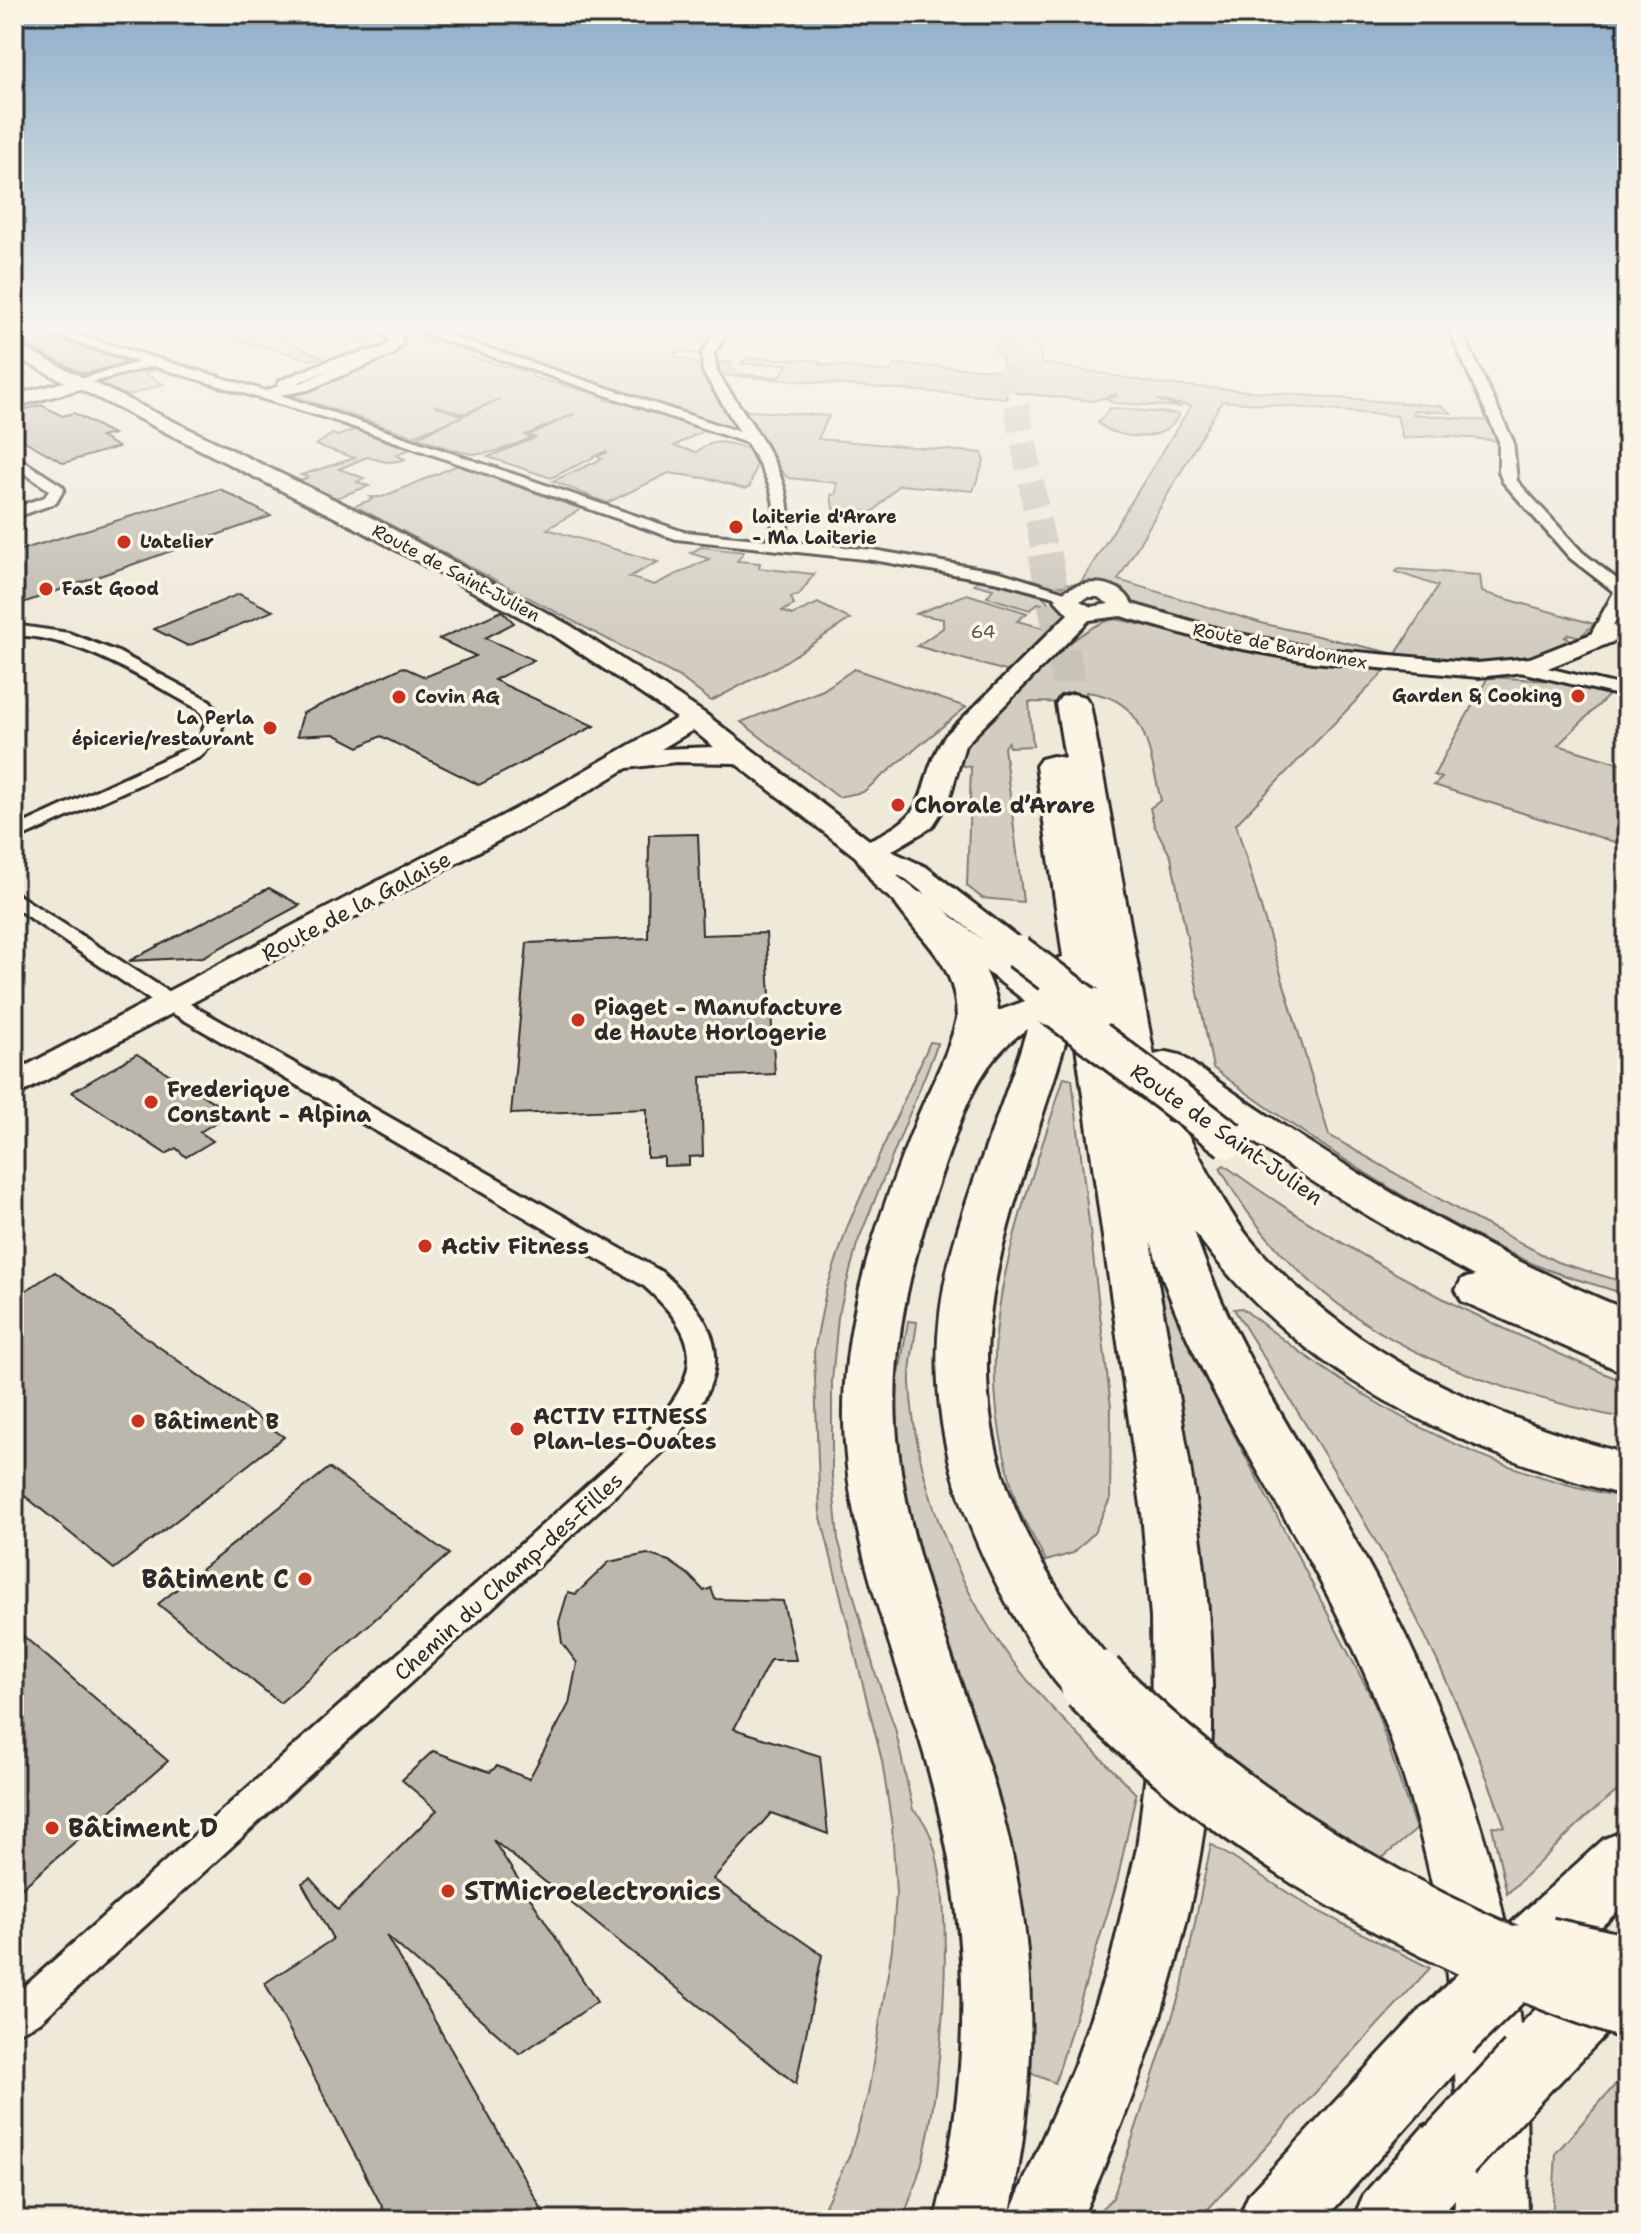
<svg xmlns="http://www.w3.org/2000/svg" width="1641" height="2234" viewBox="0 0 1641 2234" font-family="'Shantell Sans',sans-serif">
<rect width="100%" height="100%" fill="#efe9da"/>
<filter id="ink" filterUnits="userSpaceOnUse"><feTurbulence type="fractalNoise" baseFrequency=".0125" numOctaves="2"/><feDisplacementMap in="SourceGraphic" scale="16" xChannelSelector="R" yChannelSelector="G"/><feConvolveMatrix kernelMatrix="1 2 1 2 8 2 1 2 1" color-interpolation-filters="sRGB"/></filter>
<g filter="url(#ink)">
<g fill="#d2cdc0" stroke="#7e7c76" stroke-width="2">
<path d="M 197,328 L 259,328 L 322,358 L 311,360 Z"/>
<path d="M 327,328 L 377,328 L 388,342 L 385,347 L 356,357 L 355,352 L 367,347 Z"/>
<path d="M 410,328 L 423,328 L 415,335 L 433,338 L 427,342 L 444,341 L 474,352 L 471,354 L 474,358 L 533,373 L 532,377 L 607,396 L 604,400 L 624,402 L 705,430 L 674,446 L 696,452 C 716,437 726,442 749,449 L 756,465 L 750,486 L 745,489 L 711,479 L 669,473 L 607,503 L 553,481 L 602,459 L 597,456 L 607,453 L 606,451 L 551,478 L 488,457 L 535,438 L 529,435 L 574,414 L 525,435 L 531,438 C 473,462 475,457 417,437 L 500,399 L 463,414 L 433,405 L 463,416 L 413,436 L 294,396 L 402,341 L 401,333 Z"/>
<path d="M 462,328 L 666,328 L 712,337 L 701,355 L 680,351 L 674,356 L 703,365 L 741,433 L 542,371 L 524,360 L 514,362 L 443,335 Z"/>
<path d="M 985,328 L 1038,328 L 1041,363 L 1160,384 L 1441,406 L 1452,413 L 1414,410 L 1413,414 L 1489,421 L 1499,441 C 1466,438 1436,433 1403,439 L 1397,416 L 1222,401 L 1118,580 L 1265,624 L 1396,654 L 1438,586 L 1396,572 L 1398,569 L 1480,575 L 1482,592 L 1594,624 L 1580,637 L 1569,634 L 1565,637 L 1573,641 L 1527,659 L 1489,666 L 1270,644 L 1147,612 L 1121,595 L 1042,583 L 1080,584 L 1191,406 L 1157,400 L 1182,407 L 1113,403 L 1105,398 L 1115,397 L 1116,394 L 1093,401 L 1018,393 L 1010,390 L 996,336 L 984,335 Z"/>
<path d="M 746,358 L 818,360 L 819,364 L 890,372 L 894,364 L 997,370 L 1007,398 L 721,375 L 717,362 L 732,363 L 729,369 L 736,370 L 736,374 L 779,377 L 788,364 L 741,364 Z"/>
<path d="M 150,366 L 175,371 L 156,369 L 144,373 L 163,384 L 127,396 L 100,383 Z"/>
<path d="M 1110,408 L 1179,414 C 1167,444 1119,441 1098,423 Z"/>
<path d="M 736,410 L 829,416 L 818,439 L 982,453 L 984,461 L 973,491 L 899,485 L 873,512 L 833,509 L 831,495 L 836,494 L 837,483 L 788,478 L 772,462 Z"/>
<path d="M 356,429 L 410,449 L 396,455 L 405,459 C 389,465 382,461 367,457 L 339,469 L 364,478 L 357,482 L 369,486 L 336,498 L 299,482 L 308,477 L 301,475 L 355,458 L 316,445 L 332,434 L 338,436 Z"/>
<path d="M 458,465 L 581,509 L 547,529 L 658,562 L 629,577 L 654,585 L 709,559 L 690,553 L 701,547 L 744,552 L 737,561 L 760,563 L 759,568 L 814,574 L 799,595 L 791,597 L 794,605 L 782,611 L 792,615 L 818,603 L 850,619 L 780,665 L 711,701 L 681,678 L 355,506 L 373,499 L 370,497 L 382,497 Z"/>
<path d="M 980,578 L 1044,597 L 1053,608 L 1038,603 L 1030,610 L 987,597 L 993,589 L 974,584 Z"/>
<path d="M 967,594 L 1027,613 L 1017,621 L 1052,630 L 1009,672 L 917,646 L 943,628 L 943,619 L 916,614 Z"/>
<path d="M 1116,619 L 1296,660 L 1385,671 L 1236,824 L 1329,1135 L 1471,1217 L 1557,1262 L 1627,1283 L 1627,1295 C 1595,1283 1560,1277 1529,1262 C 1417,1211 1311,1141 1213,1068 L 1171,857 L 1154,825 L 1150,808 L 1161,800 C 1147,749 1149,699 1086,692 L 1087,703 L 1029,702 L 1033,746 L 1009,747 L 1008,742 L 1004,747 L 1023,902 L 982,898 L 967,886 L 971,767 L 958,765 L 965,747 C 996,716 1075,622 1116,619 Z"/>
<path d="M 854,669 L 966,707 L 863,792 L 838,797 L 741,722 L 823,690 Z"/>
<path d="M 1488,677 L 1554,681 L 1609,695 L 1558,745 L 1627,766 L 1627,846 L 1434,785 L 1442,778 L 1434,775 Z"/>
<path d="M 930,1042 L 938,1043 L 857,1244 L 838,1317 L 832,1381 L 832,1475 L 838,1539 L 875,1672 L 895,1728 L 913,1810 C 967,1849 940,2099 922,2162 C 917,2181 909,2201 903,2220 L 818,2220 L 850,2154 L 868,2094 L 892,1949 L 896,1894 L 892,1826 L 882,1761 L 820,1513 L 814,1352 L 826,1291 L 848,1225 Z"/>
<path d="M 1064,1077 L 1072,1079 L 1111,1407 L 1110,1499 L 1094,1533 L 1073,1553 L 1046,1561 C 1038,1545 1028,1529 1020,1512 C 1012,1494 1009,1472 1004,1453 C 973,1318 1025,1204 1064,1077 Z"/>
<path d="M 1224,1165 C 1348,1256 1486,1324 1627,1383 L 1627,1419 C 1460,1385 1306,1325 1220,1168 Z"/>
<path d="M 1149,1251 L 1155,1251 L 1170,1302 L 1193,1356 L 1373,1700 L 1416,1830 L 1380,1860 L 1210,1756 C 1219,1586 1179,1418 1149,1251 Z"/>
<path d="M 1242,1308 C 1363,1404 1473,1469 1627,1498 L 1627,1783 L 1587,1816 L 1507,1894 L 1492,1826 L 1505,1827 C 1480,1756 1451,1687 1417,1619 C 1364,1512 1296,1411 1234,1309 Z"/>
<path d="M 908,1321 L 917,1322 C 915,1341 909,1363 910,1383 C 915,1477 953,1579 1008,1655 C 1045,1706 1093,1748 1136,1794 L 1117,1882 L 1055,2083 L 1030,2073 L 1028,2002 L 915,1556 L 890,1428 Z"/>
<path d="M 1211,1844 L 1312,1908 L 1430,1968 L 1198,2220 L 1089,2220 L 1113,2198 L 1182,1987 Z"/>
<path d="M 1627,2071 L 1627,2220 L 1552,2220 L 1556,2153 Z"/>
</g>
<g fill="#bcb7ac" stroke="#2b2b2b" stroke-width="2">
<path d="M 14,328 L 32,330 L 129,362 L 84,374 L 14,341 Z"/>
<path d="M 41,405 L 62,416 L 74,413 L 113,434 L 101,437 L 118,447 L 64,463 L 14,435 L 14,412 Z"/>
<path d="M 220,489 L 271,516 L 14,606 L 14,552 Z"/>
<path d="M 239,594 L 273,611 L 188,646 L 154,629 Z"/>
<path d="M 502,611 L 514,623 L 485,638 L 534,660 L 494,680 L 594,726 L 479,785 L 381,736 L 359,747 L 334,734 L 297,736 L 303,713 L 403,667 L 425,677 L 476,656 L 439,639 Z"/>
<path d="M 698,834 L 702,935 L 766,933 L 775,1074 L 701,1077 L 703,1156 L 689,1157 L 689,1165 L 664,1166 L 664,1157 L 647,1158 L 647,1109 L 511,1114 L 527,943 L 648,938 L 649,835 Z"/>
<path d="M 269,888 L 300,905 L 203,957 L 129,961 Z"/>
<path d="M 137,1054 L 231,1113 L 200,1132 L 213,1141 L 186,1157 L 176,1148 L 166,1154 L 72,1092 Z"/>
<path d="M 55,1272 L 284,1437 L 114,1569 L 14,1487 L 14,1298 Z"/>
<path d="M 329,1468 L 449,1554 L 280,1703 L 158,1604 Z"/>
<path d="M 647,1554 L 669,1561 L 689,1575 L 704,1591 L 711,1588 L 715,1599 L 783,1601 L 796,1660 L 770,1660 L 734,1729 L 820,1756 L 828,1834 L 771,1813 L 713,1879 L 822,1955 L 796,2084 L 493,1840 L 597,2002 L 520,2054 L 386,1935 L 548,2220 L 389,2220 L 265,1983 L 333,1939 L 302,1883 L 310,1878 L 338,1910 L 437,1810 L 402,1780 L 433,1751 L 490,1772 L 497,1766 L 529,1779 L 569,1704 L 577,1663 L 562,1643 L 559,1622 L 568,1592 L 576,1594 L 609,1562 Z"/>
<path d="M 14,1628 L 168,1761 L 14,1895 Z"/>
</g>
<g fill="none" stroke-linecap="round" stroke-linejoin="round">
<path stroke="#c8c3b7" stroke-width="26" stroke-dasharray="26 13" stroke-linecap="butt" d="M 1002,328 L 1045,556"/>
<path stroke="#c8c3b7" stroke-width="33" stroke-dasharray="33 16" stroke-linecap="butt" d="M 1045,554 L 1073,704"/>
<defs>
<g id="street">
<path d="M 34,328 L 55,328 L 266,391 L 278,386 L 279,381 L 330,360 L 383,348 L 390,341 L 381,328 L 397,328 L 403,342 L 393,354 L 308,390 L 280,395 L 684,532 L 768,540 C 784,502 766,476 747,443 L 423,333 L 433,330 L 740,432 L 703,372 L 702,353 L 718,328 L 731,328 L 714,353 L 717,372 C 745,418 807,486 783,541 L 873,550 L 1000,572 L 1078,596 L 1070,601 L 999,582 L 873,560 L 676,539 L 333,420 L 153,366 L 77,386 L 77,380 L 139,362 ZM 338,366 L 301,383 L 297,383 Z"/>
<path d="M 1448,328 L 1460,328 L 1513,441 L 1517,481 L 1582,552 L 1627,587 L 1627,600 L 1605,640 L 1593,640 L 1590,636 L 1614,592 L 1570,558 L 1503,482 L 1499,472 L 1499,441 Z"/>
<path d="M 14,455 L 62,486 L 64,489 L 56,503 L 14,518 L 14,508 L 45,497 L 49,490 L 14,466 Z"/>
<path d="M 14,625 L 69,633 L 118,652 L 210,701 L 224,721 L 219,737 L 200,757 L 14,841 L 14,828 L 186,749 L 201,735 L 206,721 L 198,709 C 139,677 83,638 14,635 Z"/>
<path d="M 1522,662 L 1627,687 L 1627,697 L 1516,671 L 1516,663 Z"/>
<path d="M 14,892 L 169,992 L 662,1272 C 732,1334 731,1376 670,1445 L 40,2022 L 14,2034 L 14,1996 L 650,1429 C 703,1371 703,1339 644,1286 L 153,1002 L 14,907 Z"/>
</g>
<path id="secondary" d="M 14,344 L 376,520 L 571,626 L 704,713 L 869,840 C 939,811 912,785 946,735 L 1068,614 L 1055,600 C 1072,577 1121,577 1132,604 L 1229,632 L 1313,648 L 1478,663 L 1530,658 L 1627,620 L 1627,636 L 1543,670 L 1478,677 L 1313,662 L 1226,646 L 1121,616 L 1089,620 L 965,745 L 949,800 L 932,827 L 891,851 L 926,867 L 1029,946 L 1033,952 L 1029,958 L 1009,959 L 1063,999 L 1068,1006 L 1063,1013 L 1041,1013 L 877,888 L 856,857 L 735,763 L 676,762 L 627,768 L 562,807 L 14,1097 L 14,1072 L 542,795 L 677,718 L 555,636 L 360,530 L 80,389 L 14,407 L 14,395 L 65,382 L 14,356 ZM 1087,597 L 1098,597 L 1109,604 L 1091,607 L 1080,601 ZM 693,730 L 714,747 L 661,749 ZM 897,875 L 906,879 L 983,940 L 897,876 Z"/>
<path id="primary" d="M 1167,1052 L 1180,1055 C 1321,1156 1467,1244 1627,1310 L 1627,1374 L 1462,1301 L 1456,1290 L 1462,1279 L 1475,1276 C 1362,1217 1257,1147 1154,1071 L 1149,1063 L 1154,1055 Z"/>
<path id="highway" d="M 1073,694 L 1085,697 L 1090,704 L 1166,1122 L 1182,1126 C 1207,1166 1223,1208 1255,1245 C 1351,1354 1489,1418 1627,1454 L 1627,1496 C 1458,1451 1298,1376 1194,1231 C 1232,1346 1301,1444 1360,1549 C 1427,1668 1479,1794 1506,1928 L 1604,1839 L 1627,1830 L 1627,1902 L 1544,1981 L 1521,1990 L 1516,1988 L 1520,2025 L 1590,1955 L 1614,1945 L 1627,1951 L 1627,2012 L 1553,2089 L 1526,2098 L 1528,2220 L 1454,2220 L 1455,2199 L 1438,2220 L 1353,2220 L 1364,2194 L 1424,2126 L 1449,2115 L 1457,2118 L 1455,2073 L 1324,2220 L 1238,2220 L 1249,2194 L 1425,2005 L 1449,1995 C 1435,1849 1388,1706 1318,1577 C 1259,1467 1186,1362 1151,1242 C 1179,1411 1220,1584 1211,1757 C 1202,1918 1146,2074 1081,2220 L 935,2220 C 975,2055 971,1917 924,1754 C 893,1645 846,1537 844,1422 C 842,1315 879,1214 918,1116 C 932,1083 949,1053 957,1018 C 956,961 924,945 895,903 L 900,895 C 909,893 917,890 925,894 C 954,907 997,979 998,1011 L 1036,997 L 1049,961 L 1063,957 L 1036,766 L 1041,759 L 1053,756 L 1065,758 L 1056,704 L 1061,697 ZM 1072,1018 L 1142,1513 L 1151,1617 L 1152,1723 L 1137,1848 L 1111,1958 L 1075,2064 L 1010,2213 C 1034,2099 1038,1989 1016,1874 C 988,1721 906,1581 896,1425 C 891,1339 913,1255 941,1175 C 961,1120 975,1063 1027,1029 C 1007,1097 978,1162 958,1229 C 911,1383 948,1510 1030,1643 C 1043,1664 1065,1704 1091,1707 C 1098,1708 1107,1702 1114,1700 L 1123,1682 C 1110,1656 1090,1637 1073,1613 C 1055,1586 1038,1559 1024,1529 C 937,1342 1024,1198 1072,1018 Z"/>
</defs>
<use href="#street" stroke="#2b2b2b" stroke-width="6"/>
<use href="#secondary" stroke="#2b2b2b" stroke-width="6"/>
<use href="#primary" stroke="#2b2b2b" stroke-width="6"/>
<use href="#highway" stroke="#2b2b2b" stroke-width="6"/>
<use href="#street" fill="#fcf5e5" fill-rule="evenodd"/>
<use href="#secondary" fill="#fcf5e5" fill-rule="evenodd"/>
<use href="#primary" fill="#fcf5e5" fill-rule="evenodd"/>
<use href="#highway" fill="#fcf5e5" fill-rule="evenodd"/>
<defs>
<path id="secondary-bridge" d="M 1018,952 L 1094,1009"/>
<path id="primary-bridge" d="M 1052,1006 L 1229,1140"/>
<path id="highway-bridge-far1" d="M 1052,1006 L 1094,1009"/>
<g id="highway-bridge">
<path d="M 1093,1682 C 1238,1830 1431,1940 1627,2005"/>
<path d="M 1546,1951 L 1627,1969"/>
<path d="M 1449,2029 L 1521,1958"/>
<path d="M 1449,2151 L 1529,2065"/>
</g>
</defs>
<use href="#secondary-bridge" stroke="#2b2b2b" stroke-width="38" stroke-linecap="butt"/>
<use href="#primary-bridge" stroke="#2b2b2b" stroke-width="42" stroke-linecap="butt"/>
<use href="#highway-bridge-far1" stroke="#2b2b2b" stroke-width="47" stroke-linecap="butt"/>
<use href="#highway-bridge" stroke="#2b2b2b" stroke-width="72" stroke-linecap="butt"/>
<use href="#secondary-bridge" stroke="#fcf5e5" stroke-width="32"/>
<use href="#primary-bridge" stroke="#fcf5e5" stroke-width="36"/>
<use href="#highway-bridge-far1" stroke="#fcf5e5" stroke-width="41"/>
<use href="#highway-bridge" stroke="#fcf5e5" stroke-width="66"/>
</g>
</g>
<linearGradient id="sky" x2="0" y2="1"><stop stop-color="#8dadc8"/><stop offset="0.51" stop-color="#f8f5ee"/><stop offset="1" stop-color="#f8f5ee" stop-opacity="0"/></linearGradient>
<rect width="1641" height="641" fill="url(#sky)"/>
<g fill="#c8321e" stroke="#fcf5e5" stroke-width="3">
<circle cx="736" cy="527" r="8"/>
<circle cx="124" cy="542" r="8"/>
<circle cx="46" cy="589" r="8"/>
<circle cx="1578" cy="696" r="8"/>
<circle cx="399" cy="697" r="8"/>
<circle cx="270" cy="728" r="8"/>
<circle cx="898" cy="805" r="8"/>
<circle cx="578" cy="1020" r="8"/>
<circle cx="151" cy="1102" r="8"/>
<circle cx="425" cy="1246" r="8"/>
<circle cx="138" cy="1421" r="8"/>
<circle cx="517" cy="1429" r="8"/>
<circle cx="305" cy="1579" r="8"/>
<circle cx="52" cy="1828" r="8"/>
<circle cx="448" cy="1891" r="8"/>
</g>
<g text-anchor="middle" stroke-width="7" stroke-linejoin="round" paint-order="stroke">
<g font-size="18" font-weight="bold" fill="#2b2b2b" stroke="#fcf5e5" text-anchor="start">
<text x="752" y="523">laiterie d'Arare<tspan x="752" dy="21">- Ma Laiterie</tspan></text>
<text x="140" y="548">L'atelier</text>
<text x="62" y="595">Fast Good</text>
<text x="1562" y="702" text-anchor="end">Garden &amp; Cooking</text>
<text x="415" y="703">Covin AG</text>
<text x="254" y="724" text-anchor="end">La Perla<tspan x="254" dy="21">épicerie/restaurant</tspan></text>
</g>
<g font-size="18" fill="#2b2b2b" stroke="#fcf5e5">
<text transform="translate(456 573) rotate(28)" y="6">Route de Saint-Julien</text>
<text transform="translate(1280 646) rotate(11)" y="6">Route de Bardonnex</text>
</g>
<g font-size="18" fill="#555450" stroke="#fcf5e5">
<text x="983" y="638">64</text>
</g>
<g font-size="22" font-weight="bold" fill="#2b2b2b" stroke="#fcf5e5" text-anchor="start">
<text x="914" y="813">Chorale d’Arare</text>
<text x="594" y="1015">Piaget - Manufacture<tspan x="594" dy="25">de Haute Horlogerie</tspan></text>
<text x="167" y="1097">Frederique<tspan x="167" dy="25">Constant - Alpina</tspan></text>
<text x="441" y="1254">Activ Fitness</text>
<text x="533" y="1424">ACTIV FITNESS<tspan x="533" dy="25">Plan-les-Ouates</tspan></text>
<text x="154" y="1429">Bâtiment B</text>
</g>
<g font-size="22" fill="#2b2b2b" stroke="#fcf5e5">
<text transform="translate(356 906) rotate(-28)" y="8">Route de la Galaise</text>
<text transform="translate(1227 1134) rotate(35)" y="8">Route de Saint-Julien</text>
<text transform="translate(508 1576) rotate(-42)" y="8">Chemin du Champ-des-Filles</text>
</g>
<g font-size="26" font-weight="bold" fill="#2b2b2b" stroke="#fcf5e5" text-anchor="start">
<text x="289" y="1588" text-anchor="end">Bâtiment C</text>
<text x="68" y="1837">Bâtiment D</text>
<text x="464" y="1900">STMicroelectronics</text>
</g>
</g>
<rect width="1641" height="2234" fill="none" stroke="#fcf5e5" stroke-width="48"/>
<rect x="24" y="24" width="1593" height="2186" fill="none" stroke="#2b2b2b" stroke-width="3" filter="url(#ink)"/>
</svg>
